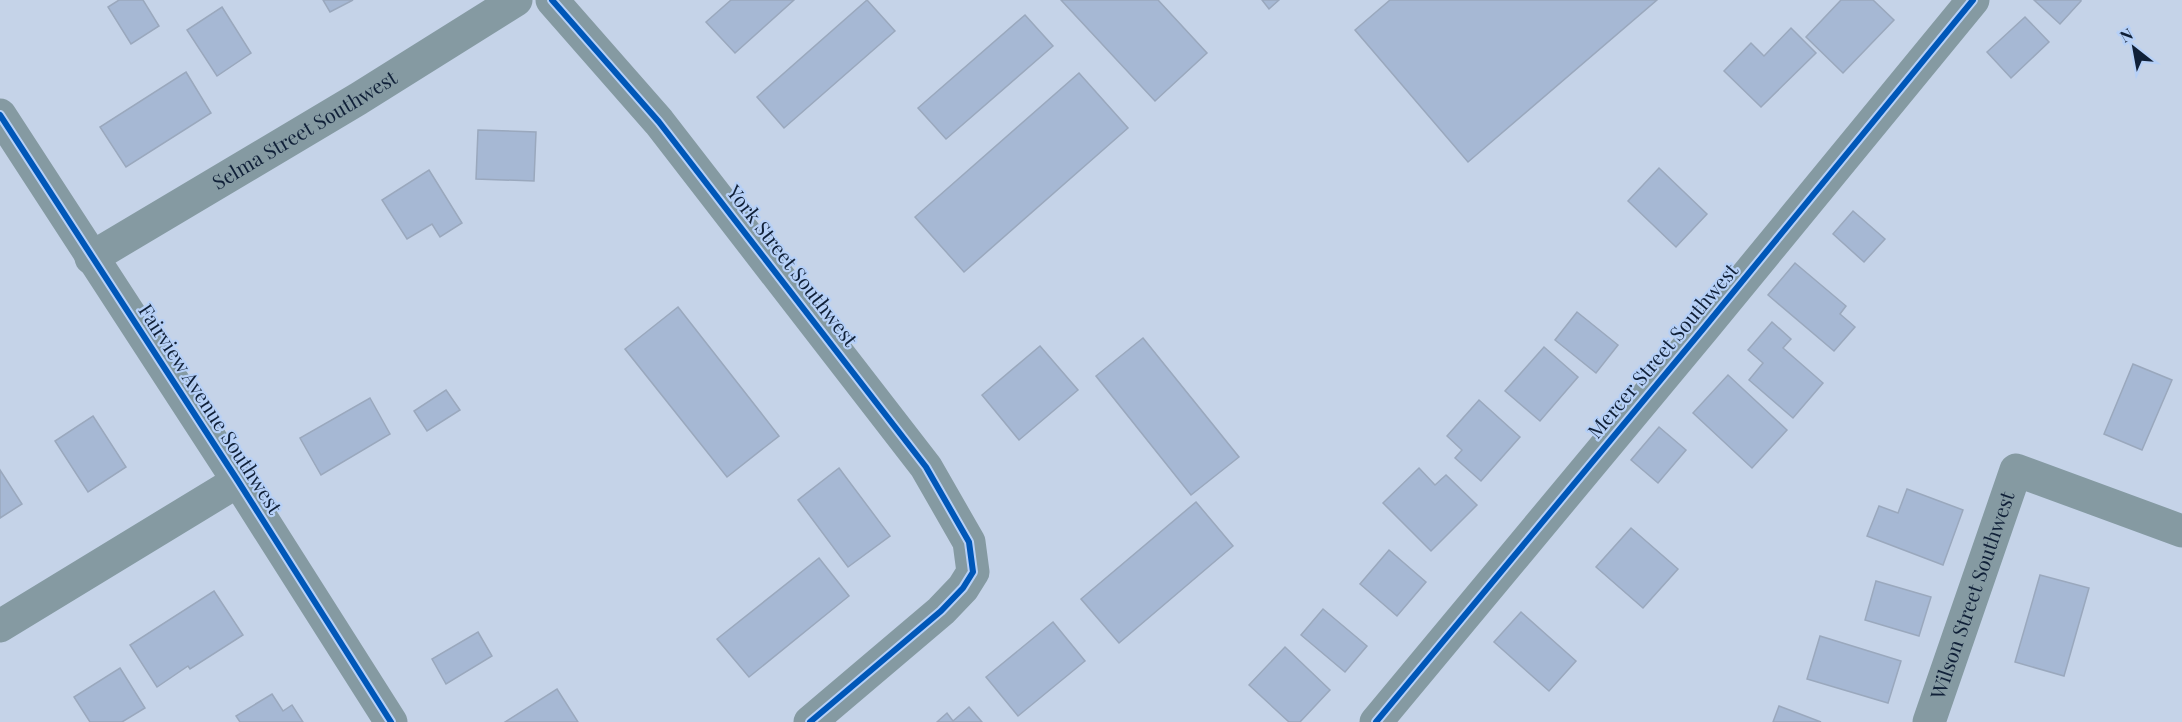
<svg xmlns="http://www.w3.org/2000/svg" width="2182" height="722" viewBox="0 0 2182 722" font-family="'Playfair Display',serif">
<rect width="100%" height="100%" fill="#c5d3e8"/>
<g fill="#a6b8d4" stroke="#9aa8bd" stroke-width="1.5">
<path d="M 119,0 L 143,0 L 159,26 L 131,44 L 108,7 Z"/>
<path d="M 323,0 L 353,0 L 330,12 Z"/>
<path d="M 731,0 L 794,0 L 735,53 L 706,22 Z"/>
<path d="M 867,0 L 895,31 L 784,128 L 757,97 Z"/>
<path d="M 1061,0 L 1158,0 L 1207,53 L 1155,101 Z"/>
<path d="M 1262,0 L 1279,0 L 1269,9 Z"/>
<path d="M 1390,0 L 1657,0 L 1468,162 L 1355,30 Z"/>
<path d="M 1841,0 L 1873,0 L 1894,20 L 1843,73 L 1806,37 Z"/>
<path d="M 2034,0 L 2081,0 L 2081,1 L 2060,24 Z"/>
<path d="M 222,7 L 251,53 L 217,76 L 187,30 Z"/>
<path d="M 1025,15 L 1053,46 L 946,139 L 918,108 Z"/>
<path d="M 2025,17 L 2049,42 L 2011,78 L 1987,52 Z"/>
<path d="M 1791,28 L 1816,53 L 1761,107 L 1724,71 L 1751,43 L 1764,56 Z"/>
<path d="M 186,72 L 211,113 L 126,167 L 100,127 Z"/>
<path d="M 1079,73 L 1128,128 L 964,272 L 915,217 Z"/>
<path d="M 478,130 L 536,132 L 534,181 L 476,179 Z"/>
<path d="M 1659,168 L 1707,214 L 1676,247 L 1628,201 Z"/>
<path d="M 429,170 L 462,223 L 440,237 L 432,224 L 407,239 L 382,200 Z"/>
<path d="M 1853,211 L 1885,239 L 1864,262 L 1833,234 Z"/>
<path d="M 1795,263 L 1846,306 L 1840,314 L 1855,327 L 1834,351 L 1768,295 Z"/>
<path d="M 678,307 L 779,436 L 727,477 L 625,349 Z"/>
<path d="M 1577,312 L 1618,345 L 1596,373 L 1555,340 Z"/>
<path d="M 1772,322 L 1791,339 L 1783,348 L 1823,383 L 1793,418 L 1749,380 L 1763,363 L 1748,350 Z"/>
<path d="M 1143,338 L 1239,457 L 1191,495 L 1096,376 Z"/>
<path d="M 1040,346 L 1078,390 L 1019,440 L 982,395 Z"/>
<path d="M 1544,347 L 1578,377 L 1540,421 L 1505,391 Z"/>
<path d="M 2133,364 L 2172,380 L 2142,450 L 2104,434 Z"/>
<path d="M 1728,375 L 1787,430 L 1752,468 L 1693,413 Z"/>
<path d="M 446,390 L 460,410 L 427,431 L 414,411 Z"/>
<path d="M 370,398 L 390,434 L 321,475 L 300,438 Z"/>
<path d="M 1479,400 L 1520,437 L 1481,481 L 1455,458 L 1462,450 L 1447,436 Z"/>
<path d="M 93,416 L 126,467 L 88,492 L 55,441 Z"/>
<path d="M 1659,427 L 1686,450 L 1658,483 L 1631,460 Z"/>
<path d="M 839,468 L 890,536 L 848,567 L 798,500 Z"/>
<path d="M 1419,468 L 1435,485 L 1446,475 L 1477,505 L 1431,551 L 1383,503 Z"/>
<path d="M 0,470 L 22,504 L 0,518 Z"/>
<path d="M 1907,489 L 1963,510 L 1943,565 L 1867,536 L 1879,506 L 1898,513 Z"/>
<path d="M 1196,502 L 1233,546 L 1119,643 L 1081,599 Z"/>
<path d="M 1631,528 L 1678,569 L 1643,608 L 1596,567 Z"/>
<path d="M 1389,550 L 1426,582 L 1397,616 L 1360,584 Z"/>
<path d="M 819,558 L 849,596 L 749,677 L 717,639 Z"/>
<path d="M 2040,575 L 2089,588 L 2064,676 L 2015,662 Z"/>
<path d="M 1876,581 L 1931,597 L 1919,636 L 1865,620 Z"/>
<path d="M 214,591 L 243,635 L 190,669 L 188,666 L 157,687 L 130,645 Z"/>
<path d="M 1323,609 L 1367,646 L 1345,672 L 1301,635 Z"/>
<path d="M 1521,612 L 1576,661 L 1549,691 L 1494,642 Z"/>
<path d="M 1053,622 L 1085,661 L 1018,716 L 986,677 Z"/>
<path d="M 478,632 L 492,656 L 446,684 L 432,659 Z"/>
<path d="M 1820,636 L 1901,661 L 1888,703 L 1807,679 Z"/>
<path d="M 1285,647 L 1330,690 L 1300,722 L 1289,722 L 1249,685 Z"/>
<path d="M 120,668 L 145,708 L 122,722 L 90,722 L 74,697 Z"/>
<path d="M 557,689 L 578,722 L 505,722 Z"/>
<path d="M 272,694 L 283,711 L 292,705 L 303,722 L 240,722 L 236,716 Z"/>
<path d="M 1779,706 L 1821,722 L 1773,722 Z"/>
<path d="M 969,707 L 982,722 L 937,722 L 947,713 L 953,721 Z"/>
</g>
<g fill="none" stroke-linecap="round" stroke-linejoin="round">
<g stroke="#859aa2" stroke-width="33">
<path d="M 552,0 L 659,122 L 926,467 L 969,542 L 973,572 L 963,588 L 941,611 L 810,722"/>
<path d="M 0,115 L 238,481 L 391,722"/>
<path id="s1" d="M 91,258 L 358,99 L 516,0"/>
<path d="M 0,626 L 238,481"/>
<path d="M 1376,722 L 1703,329 L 1973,0"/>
<path id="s2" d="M 1929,722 L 2016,470 L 2182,531"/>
</g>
<defs>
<g id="cycleway">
<path d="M 552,0 L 659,122 L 926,467 L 969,542 L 973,572 L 963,588 L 941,611 L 810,722"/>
<path d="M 0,115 L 238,481 L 391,722"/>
<path d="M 1376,722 L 1703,329 L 1973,0"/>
</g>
</defs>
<use href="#cycleway" stroke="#b6d0f7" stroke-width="10"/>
<use href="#cycleway" stroke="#0057b8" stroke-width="6"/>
</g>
<g text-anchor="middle" stroke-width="4.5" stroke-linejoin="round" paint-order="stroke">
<g font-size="20" fill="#102038" stroke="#b6d0f7">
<text dy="7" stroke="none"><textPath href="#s1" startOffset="249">Selma Street Southwest</textPath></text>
<text transform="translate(792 266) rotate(52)" y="7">York Street Southwest</text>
<text transform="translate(1663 351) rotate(-50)" y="7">Mercer Street Southwest</text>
<text transform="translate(210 409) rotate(57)" y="7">Fairview Avenue Southwest</text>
<text dy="7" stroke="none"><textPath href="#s2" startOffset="134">Wilson Street Southwest</textPath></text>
</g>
</g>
<g transform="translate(2134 48) rotate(329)" stroke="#b6d0f7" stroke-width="4.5" paint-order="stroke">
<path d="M0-4.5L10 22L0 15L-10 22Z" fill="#102038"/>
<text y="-9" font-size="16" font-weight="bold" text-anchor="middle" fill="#102038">N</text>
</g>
</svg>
